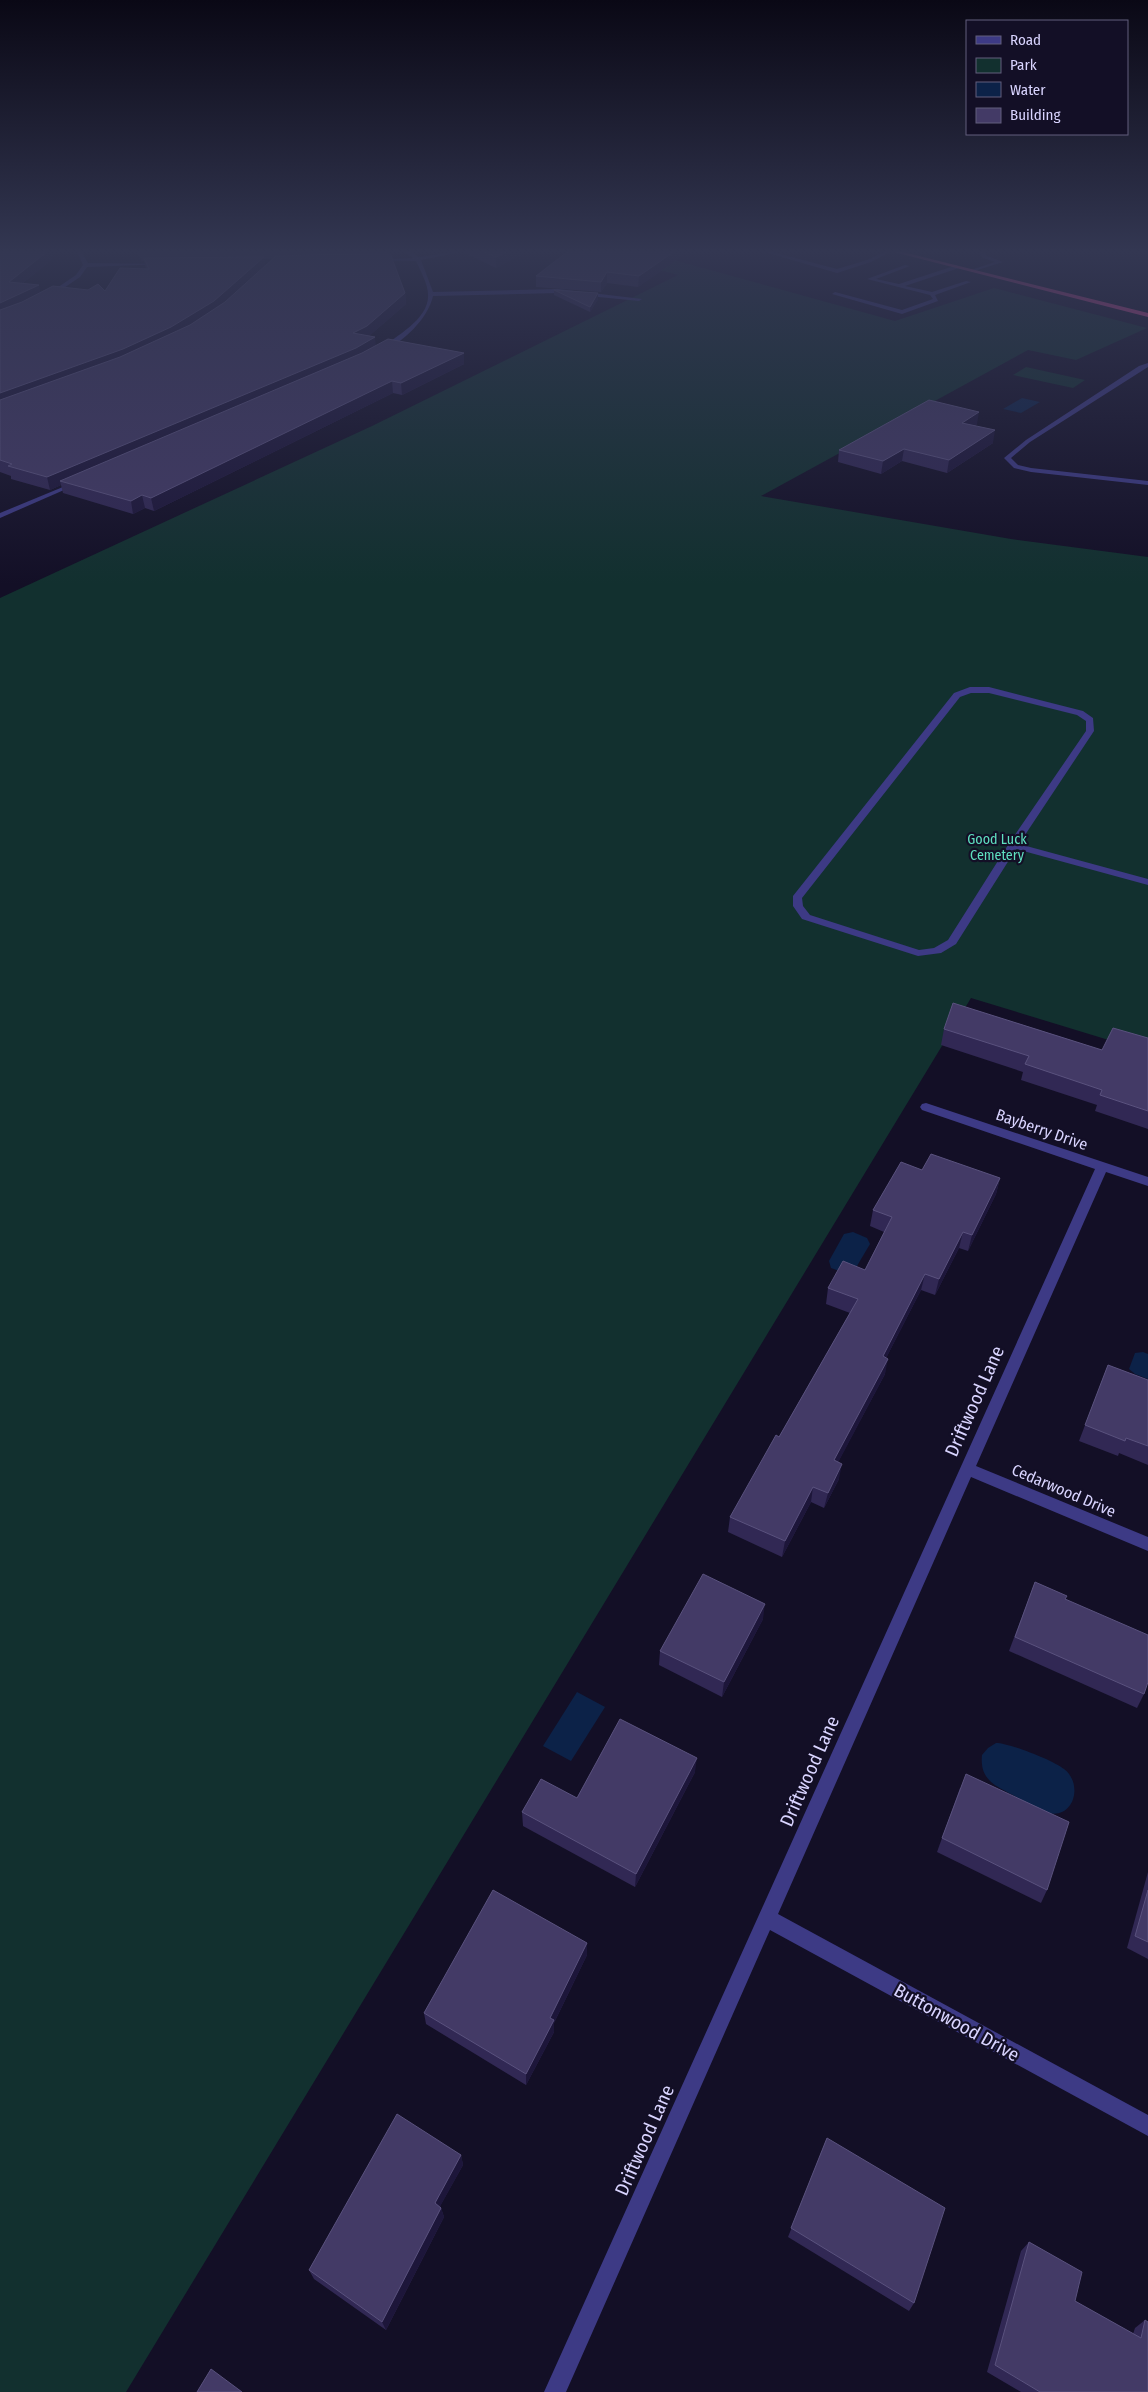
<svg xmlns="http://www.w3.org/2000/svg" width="1148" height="2392" viewBox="0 0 1148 2392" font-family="'Fira Sans Condensed',sans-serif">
<rect width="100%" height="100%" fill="#130f26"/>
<g fill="#12302f">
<path d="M 583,249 L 634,249 L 895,321 L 994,288 L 1147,328 L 1076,360 L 1028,350 L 761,496 L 1011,539 L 1148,557 L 1148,1052 L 971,998 L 126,2392 L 0,2392 L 0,598 L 372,426 L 678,275 Z"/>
<path d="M 1026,367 L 1085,380 L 1073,388 L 1013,375 Z"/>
</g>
<g fill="#0c2248">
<path d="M 1022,398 L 1040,402 L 1021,413 L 1003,409 Z"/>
<path d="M 853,1232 L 867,1238 L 870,1244 L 854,1271 L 845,1273 L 831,1268 L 829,1261 L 844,1234 Z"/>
<path d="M 1143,1352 L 1148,1354 L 1148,1379 L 1135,1374 L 1129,1369 L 1135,1353 Z"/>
<path d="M 577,1692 L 605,1707 L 571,1761 L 543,1746 Z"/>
<path d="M 996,1743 C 1009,1743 1053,1760 1064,1769 C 1083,1783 1075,1819 1048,1813 C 1035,1810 1020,1798 1007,1792 C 990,1783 980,1776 982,1755 L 988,1748 Z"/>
</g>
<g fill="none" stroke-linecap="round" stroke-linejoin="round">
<g fill="#3d3a85" fill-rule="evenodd">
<path d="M 76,249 L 80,249 L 88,263 L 165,264 L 87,267 L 80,277 L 52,296 L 48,296 L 48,294 L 76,275 L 83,265 Z"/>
<path d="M 401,249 L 406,249 L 419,257 L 475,249 L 421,260 L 433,292 L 558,289 L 642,299 L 639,301 L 558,293 L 433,296 C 428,319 403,342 382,352 L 380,349 C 396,336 430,319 428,294 C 428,284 420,270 416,261 L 373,260 L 413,258 Z"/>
<path d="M 754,249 L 761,249 L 837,269 L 867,260 L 890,249 L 894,250 L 871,262 L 837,273 Z"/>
<path d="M 905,249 L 912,249 L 899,253 L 897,252 Z"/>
<path d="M 979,249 L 984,249 L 983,251 L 987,256 L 1003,262 L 971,272 L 971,270 L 995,262 L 983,258 L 978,251 Z"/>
<path d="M 905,265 L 910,266 L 876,279 L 899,284 L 957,265 L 959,268 L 905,286 L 932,292 L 966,281 L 971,282 L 935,295 L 938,301 L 902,314 L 832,294 L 835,292 L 902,310 L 933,299 L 930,295 L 867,279 Z"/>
<path d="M 1148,363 L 1148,367 L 1030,442 L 1011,458 L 1018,465 L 1031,468 L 1148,481 L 1148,485 L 1031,472 L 1014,468 L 1004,458 L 1026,440 L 1139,366 Z"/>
<path d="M 75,482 L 80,483 L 0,518 L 0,513 Z"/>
<path d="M 970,687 L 989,687 L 1083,711 L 1093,718 L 1094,731 L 1019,844 L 1148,879 L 1148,885 L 1016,849 L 956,944 L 941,953 L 918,956 L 802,919 L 793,906 L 793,896 L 954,693 ZM 971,693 L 989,693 L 1077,715 L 1086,721 L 1086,731 L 1008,845 L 948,940 L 934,948 L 919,950 L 810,915 L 803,906 L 802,898 L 960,697 Z"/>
<path d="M 926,1103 L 1148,1177 L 1148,1186 L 1106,1172 L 976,1466 L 1148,1537 L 1148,1551 L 971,1477 L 778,1914 L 1148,2115 L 1148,2136 L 770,1930 L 566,2392 L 544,2392 L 1095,1169 L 922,1110 L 920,1107 L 922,1104 Z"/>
</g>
<path fill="#ff4fa3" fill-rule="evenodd" d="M 882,249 L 891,249 L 1148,313 L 1148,317 Z"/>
</g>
<g fill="#312854" fill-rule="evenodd">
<path d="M 0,249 L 56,249 L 50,261 L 23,283 L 41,292 L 88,290 L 105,291 L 146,269 L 144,261 L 142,261 L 137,253 L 137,249 L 388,249 L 388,253 L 405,293 L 406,304 L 369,336 L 376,346 L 464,364 L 402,395 L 393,393 L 154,511 L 145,508 L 133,514 L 63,493 L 61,485 L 50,490 L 11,479 L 11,476 L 0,472 ZM 264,259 L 273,259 L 265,266 Z"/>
<path d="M 456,249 L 532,249 L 496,268 L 465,253 L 465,249 L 458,250 Z"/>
<path d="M 692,249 L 638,287 L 607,283 L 601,292 L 536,287 L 536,276 Z"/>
<path d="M 554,290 L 598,299 L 590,312 L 554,295 Z"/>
<path d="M 977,424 L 975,426 L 993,443 L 947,473 L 902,461 L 881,474 L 838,462 L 839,450 Z"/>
<path d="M 944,1029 L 1102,1050 L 1148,1038 L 1148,1129 L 1095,1111 L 1097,1105 L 1021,1080 L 1023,1072 L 941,1045 Z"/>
<path d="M 922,1170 L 1000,1178 L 996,1194 L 968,1251 L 959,1248 L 935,1295 L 921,1290 L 886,1358 L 885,1374 L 838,1462 L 839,1479 L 824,1508 L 811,1502 L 782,1557 L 728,1532 L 730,1517 L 779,1437 L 850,1313 L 826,1304 L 828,1288 L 865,1270 L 884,1232 L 870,1226 L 873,1210 Z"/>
<path d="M 1108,1365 L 1148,1380 L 1148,1465 L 1119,1453 L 1118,1456 L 1079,1441 Z"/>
<path d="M 1035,1582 L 1065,1599 L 1144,1694 L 1137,1708 L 1009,1651 Z"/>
<path d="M 763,1619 L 722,1697 L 659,1665 L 660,1651 Z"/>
<path d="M 695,1772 L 635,1887 L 523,1826 L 522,1812 L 577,1798 Z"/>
<path d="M 960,1788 L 1047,1890 L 1041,1903 L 937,1852 Z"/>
<path d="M 1148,1872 L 1148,1959 L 1127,1948 Z"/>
<path d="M 587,1943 L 587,1955 L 554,2023 L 554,2032 L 526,2085 L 426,2024 L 424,2013 Z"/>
<path d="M 827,2138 L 914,2303 L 909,2311 L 788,2237 Z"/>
<path d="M 461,2155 L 463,2165 L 440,2206 L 441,2208 L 444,2217 L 386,2330 L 314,2279 L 309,2270 Z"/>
<path d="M 1029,2242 L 1075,2301 L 1133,2334 L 1135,2328 L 1145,2320 L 1148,2392 L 1021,2392 L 987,2372 L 1021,2251 Z"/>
</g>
<g fill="#1d163a">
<path d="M 49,249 L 56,249 L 50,261 L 12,292 L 9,282 Z"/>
<path d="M 512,249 L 532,249 L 496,268 L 496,257 Z"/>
<path d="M 678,249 L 692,249 L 638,287 L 639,276 Z"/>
<path d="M 264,257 L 265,268 L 215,312 L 173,338 L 0,406 L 0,393 Z"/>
<path d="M 607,272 L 607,283 L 601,292 L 601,282 Z"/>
<path d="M 39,285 L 41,296 L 0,315 L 0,303 Z"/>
<path d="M 405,293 L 406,304 L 368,337 L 353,333 Z"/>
<path d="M 598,293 L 598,299 L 590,312 L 590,307 Z"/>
<path d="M 375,337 L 376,348 L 60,481 L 61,485 L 50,490 L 47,477 Z"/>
<path d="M 464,353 L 464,364 L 402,395 L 401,383 Z"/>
<path d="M 392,381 L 393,393 L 154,511 L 151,498 Z"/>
<path d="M 979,412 L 977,424 L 960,435 L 962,423 Z"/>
<path d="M 995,430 L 993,443 L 947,473 L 949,460 Z"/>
<path d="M 904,449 L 902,461 L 881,474 L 883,461 Z"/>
<path d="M 142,495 L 145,508 L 133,514 L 131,501 Z"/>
<path d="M 1000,1178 L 996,1194 L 968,1251 L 972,1235 Z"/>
<path d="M 963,1232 L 959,1248 L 935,1295 L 939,1279 Z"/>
<path d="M 925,1274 L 921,1290 L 879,1372 L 883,1356 Z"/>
<path d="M 888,1359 L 885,1374 L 831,1476 L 834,1460 Z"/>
<path d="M 842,1464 L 839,1479 L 824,1508 L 828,1493 Z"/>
<path d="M 813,1487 L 811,1502 L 782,1557 L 785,1541 Z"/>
<path d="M 765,1604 L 763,1619 L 722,1697 L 724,1682 Z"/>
<path d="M 697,1758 L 695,1772 L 635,1887 L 636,1874 Z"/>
<path d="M 587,1943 L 587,1955 L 554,2023 L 554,2032 L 526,2085 L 526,2074 L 550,2018 Z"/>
<path d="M 461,2155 L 463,2165 L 437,2212 L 435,2203 Z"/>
<path d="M 441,2208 L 444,2217 L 386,2330 L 382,2322 Z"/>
</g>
<g fill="#433a66" stroke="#5a527e">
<path d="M 0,249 L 49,249 L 48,251 L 9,282 L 39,285 L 0,303 Z"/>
<path d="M 139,249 L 244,249 L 140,250 Z"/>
<path d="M 477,249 L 512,249 L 496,257 Z"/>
<path d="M 571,249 L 678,249 L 639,276 L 607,272 L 601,282 L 536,276 Z"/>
<path d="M 390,253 L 405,293 L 367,326 L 353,333 L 375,337 L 356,348 L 47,477 L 8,466 L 12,464 L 0,460 L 0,400 L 120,357 L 190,325 L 225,302 L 276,256 Z"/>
<path d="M 264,257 L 214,301 L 171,327 L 123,349 L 0,393 L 0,310 L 22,302 L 53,286 L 88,290 L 98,284 L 105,291 L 120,268 L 149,269 L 144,258 Z"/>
<path d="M 554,290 L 598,293 L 590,307 Z"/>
<path d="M 388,339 L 464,353 L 401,383 L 392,381 L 151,498 L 142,495 L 131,501 L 60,481 L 362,353 Z"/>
<path d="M 929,400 L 979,412 L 962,423 L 995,430 L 949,460 L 904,449 L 883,461 L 839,450 Z"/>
<path d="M 953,1003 L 1102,1050 L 1113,1028 L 1148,1038 L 1148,1111 L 1100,1095 L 1102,1090 L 1025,1064 L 1029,1056 L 944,1029 Z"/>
<path d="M 931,1154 L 1000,1178 L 972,1235 L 963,1232 L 939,1279 L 925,1274 L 883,1356 L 888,1359 L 834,1460 L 842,1464 L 828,1493 L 813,1487 L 785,1541 L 730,1517 L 776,1435 L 779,1437 L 858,1299 L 828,1288 L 843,1261 L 865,1270 L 892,1217 L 873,1210 L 901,1162 L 922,1170 Z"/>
<path d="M 1108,1365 L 1148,1380 L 1148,1446 L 1126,1438 L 1125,1441 L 1085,1425 Z"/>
<path d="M 703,1574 L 765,1604 L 724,1682 L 660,1651 Z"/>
<path d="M 1035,1582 L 1067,1596 L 1065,1599 L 1148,1635 L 1148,1682 L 1144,1694 L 1015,1637 Z"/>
<path d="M 620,1719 L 697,1758 L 636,1874 L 522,1812 L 541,1779 L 577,1798 Z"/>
<path d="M 966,1774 L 1069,1822 L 1047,1890 L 942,1838 Z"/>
<path d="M 493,1890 L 587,1943 L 550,2018 L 554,2020 L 526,2074 L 424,2013 Z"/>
<path d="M 1148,1890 L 1148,1942 L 1135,1936 Z"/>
<path d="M 397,2114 L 461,2155 L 435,2203 L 441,2208 L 382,2322 L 309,2270 Z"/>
<path d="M 827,2138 L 945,2208 L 914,2303 L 791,2228 Z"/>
<path d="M 1029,2242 L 1082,2272 L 1075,2301 L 1141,2338 L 1145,2320 L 1148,2322 L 1148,2392 L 1040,2392 L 995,2365 Z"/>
<path d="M 211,2369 L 242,2392 L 197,2392 Z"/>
</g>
<linearGradient id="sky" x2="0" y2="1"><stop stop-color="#0a0815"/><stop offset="0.43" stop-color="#333752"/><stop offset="1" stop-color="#333752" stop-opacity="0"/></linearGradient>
<rect width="1148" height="584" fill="url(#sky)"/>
<g text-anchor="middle" stroke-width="4.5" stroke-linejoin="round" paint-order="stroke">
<g font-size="14" fill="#5fe0c0" stroke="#130f26">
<text x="997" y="844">Good Luck<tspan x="997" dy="16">Cemetery</tspan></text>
</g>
<g font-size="16" fill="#d9d4ff" stroke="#130f26">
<text transform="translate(1042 1129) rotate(19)" y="6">Bayberry Drive</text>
<text transform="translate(1064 1490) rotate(23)" y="6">Cedarwood Drive</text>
</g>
<g font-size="19" fill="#d9d4ff" stroke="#130f26">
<text transform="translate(974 1401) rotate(-66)" y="7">Driftwood Lane</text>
<text transform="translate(809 1771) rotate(-66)" y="7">Driftwood Lane</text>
<text transform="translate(957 2022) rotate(29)" y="7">Buttonwood Drive</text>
<text transform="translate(644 2140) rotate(-66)" y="7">Driftwood Lane</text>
</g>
</g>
<rect x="966" y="20" width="162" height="115" fill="#130f26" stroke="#625e7d"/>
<rect x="976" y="36" width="25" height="8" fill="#3d3a85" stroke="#625e7d"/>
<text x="1010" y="45" font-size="15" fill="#d9d4ff">Road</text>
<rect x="976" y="58" width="25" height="15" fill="#12302f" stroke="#625e7d"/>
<text x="1010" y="70" font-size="15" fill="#d9d4ff">Park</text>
<rect x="976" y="82" width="25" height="15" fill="#0c2248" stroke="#625e7d"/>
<text x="1010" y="95" font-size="15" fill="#d9d4ff">Water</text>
<rect x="976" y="108" width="25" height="15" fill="#433a66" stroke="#625e7d"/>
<text x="1010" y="120" font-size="15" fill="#d9d4ff">Building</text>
</svg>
